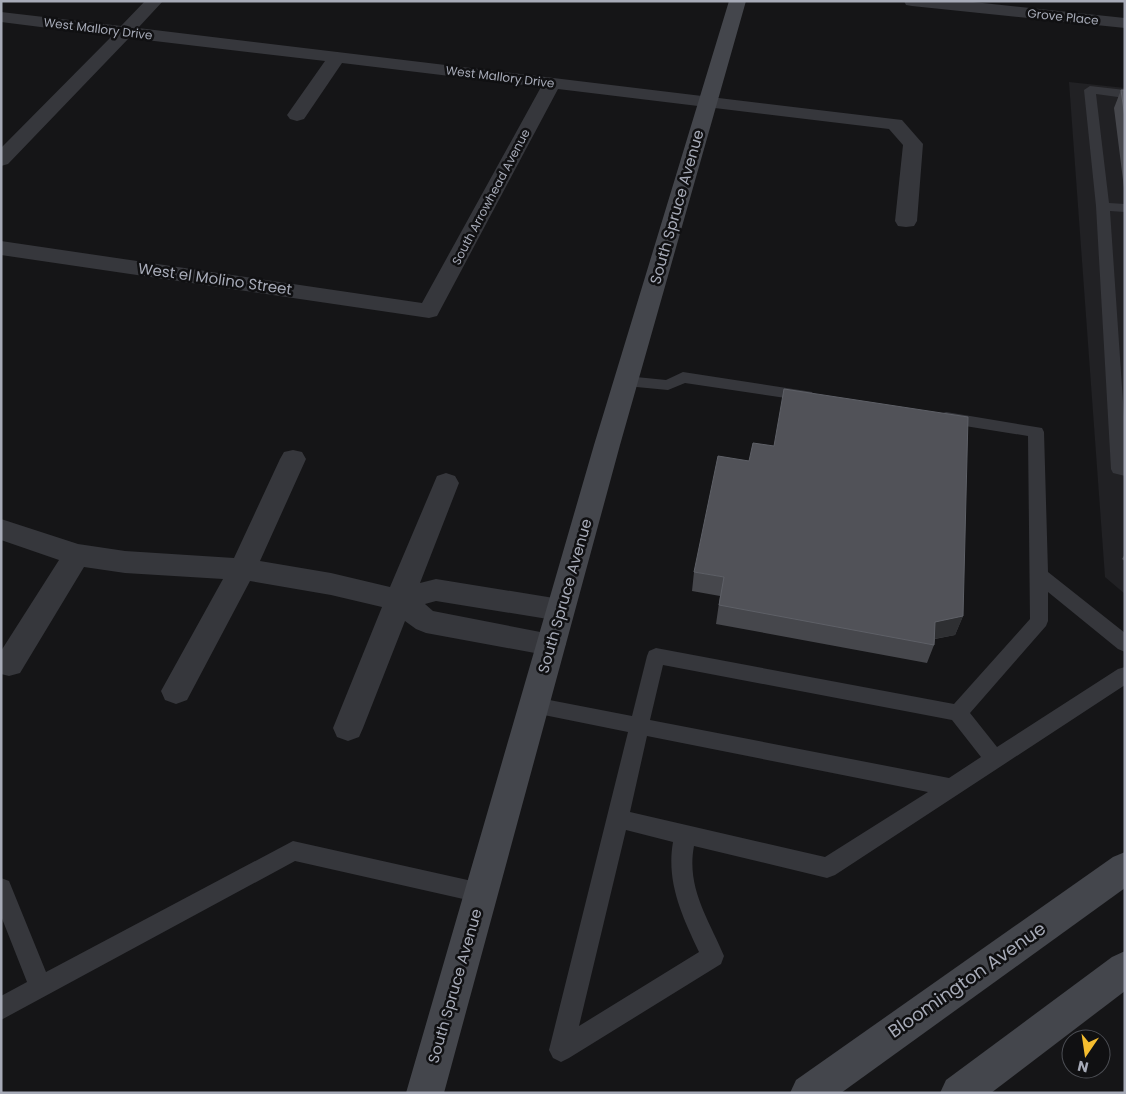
<svg xmlns="http://www.w3.org/2000/svg" width="1126" height="1094" viewBox="0 0 1126 1094" font-family="Poppins,sans-serif">
<rect width="100%" height="100%" fill="#151517"/>
<path fill="#212124" d="M 1069,82 L 1125,88 L 1125,594 L 1105,577 Z"/>
<g fill="none" stroke-linecap="round" stroke-linejoin="round">
<g fill="#36373c" fill-rule="evenodd">
<path d="M 1090,86 L 1125,90 L 1125,98 L 1096,94 L 1109,203 L 1125,204 L 1125,212 L 1110,211 L 1125,431 L 1125,476 L 1113,473 L 1111,469 L 1096,206 L 1084,90 Z"/>
<path d="M 683,372 L 806,391 L 812,392 L 814,396 L 812,400 L 806,401 L 685,383 L 668,390 L 626,386 L 621,385 L 618,381 L 621,377 L 626,376 L 666,380 Z"/>
<path d="M 946,412 L 1042,428 L 1044,432 L 1048,572 L 1125,633 L 1125,652 L 1118,649 L 1048,592 L 1048,621 L 1046,626 L 970,713 L 997,747 L 1118,669 L 1125,667 L 1125,685 L 835,875 L 827,878 L 694,846 C 686,888 709,920 724,956 L 721,964 L 569,1058 L 561,1062 L 553,1058 L 549,1050 L 628,732 L 534,713 L 527,711 L 524,705 L 527,699 L 534,697 L 632,716 L 647,656 L 649,651 L 656,648 L 954,704 L 1030,619 L 1028,436 L 940,422 L 938,418 L 940,414 ZM 663,665 L 952,720 L 981,757 L 949,778 L 650,720 ZM 647,736 L 928,792 L 825,857 L 630,812 ZM 626,830 L 673,842 C 666,882 682,916 699,952 L 579,1026 Z"/>
<path d="M 293,841 L 481,883 L 489,886 L 492,893 L 489,900 L 481,903 L 295,861 L 1,1020 L 1,996 L 27,982 L 1,916 L 1,878 L 9,881 L 46,972 Z"/>
</g>
<g fill="#36373c" fill-rule="evenodd">
<path d="M 145,1 L 163,1 L 138,28 L 902,120 L 923,144 L 917,221 L 914,226 L 906,227 L 898,226 L 895,221 L 903,145 L 889,129 L 558,89 L 437,316 L 429,318 L 1,255 L 1,241 L 422,303 L 541,87 L 342,63 L 304,119 L 297,121 L 290,119 L 287,115 L 325,61 L 129,38 L 8,164 L 1,166 L 1,148 L 112,36 L 1,22 L 1,12 L 121,26 Z"/>
<path d="M 904,1 L 964,1 L 1125,18 L 1125,28 L 912,6 L 906,5 Z"/>
<path d="M 293,450 L 302,452 L 306,459 L 260,561 L 331,573 L 390,587 L 437,476 L 446,473 L 455,476 L 459,483 L 420,583 L 436,579 L 560,599 L 570,602 L 574,610 L 570,618 L 560,621 L 436,601 L 425,604 L 433,611 L 561,636 L 566,644 L 561,652 L 551,656 L 426,633 L 416,629 L 405,621 L 363,728 L 359,737 L 348,741 L 337,737 L 333,728 L 382,607 L 331,595 L 250,581 L 187,700 L 176,704 L 165,700 L 161,691 L 223,579 L 125,573 L 84,567 L 20,673 L 9,676 L 1,674 L 1,651 L 59,560 L 1,540 L 1,519 L 78,544 L 125,551 L 234,558 L 280,459 L 284,452 Z"/>
</g>
<g fill="#44464c" fill-rule="evenodd">
<path d="M 729,1 L 746,1 L 620,445 L 444,1093 L 406,1093 L 594,445 Z"/>
<path d="M 1125,852 L 1125,888 L 841,1093 L 790,1093 L 796,1080 L 1113,857 Z"/>
<path d="M 1125,951 L 1125,991 L 991,1093 L 940,1093 L 946,1080 L 1112,957 Z"/>
</g>
</g>
<g fill="#46474c">
<path d="M 1121,90 L 1125,90 L 1125,188 L 1124,188 L 1114,108 Z"/>
<path d="M 1125,554 L 1125,561 L 1122,559 Z"/>
<path d="M 694,572 L 963,616 L 955,635 L 935,639 L 934,645 L 927,663 L 716,624 L 720,596 L 692,591 Z"/>
</g>
<path fill="#2e2f32" d="M 963,616 L 955,635 L 928,640 L 935,622 Z"/>
<g fill="#515258" stroke="#5e6067">
<path d="M 1121,90 L 1125,90 L 1125,118 Z"/>
<path d="M 784,389 L 968,417 L 963,616 L 935,622 L 934,645 L 719,605 L 724,577 L 694,572 L 718,456 L 749,461 L 753,443 L 774,446 Z"/>
</g>
<g text-anchor="middle" stroke-width="5" stroke-linejoin="round" paint-order="stroke">
<g font-size="12" fill="#a7abb8" stroke="#101012">
<text transform="translate(1063 17) rotate(6)" y="4">Grove Place</text>
<text transform="translate(98 29) rotate(7)" y="4">West Mallory Drive</text>
<text transform="translate(500 77) rotate(7)" y="4">West Mallory Drive</text>
<text transform="translate(491 197) rotate(-62)" y="4">South Arrowhead Avenue</text>
</g>
<g font-size="15" fill="#a7abb8" stroke="#101012">
<text transform="translate(677 207) rotate(-74)" y="5">South Spruce Avenue</text>
<text transform="translate(215 279) rotate(8)" y="5">West el Molino Street</text>
<text transform="translate(565 596) rotate(-74)" y="5">South Spruce Avenue</text>
<text transform="translate(455 986) rotate(-74)" y="5">South Spruce Avenue</text>
</g>
<g font-size="18" fill="#a7abb8" stroke="#101012">
<text transform="translate(967 980) rotate(-35)" y="6">Bloomington Avenue</text>
</g>
</g>
<rect width="1126" height="1094" fill="none" stroke="#a7abb8" stroke-width="5"/>
<g transform="translate(1086 1054) rotate(193)"><circle r="24" fill="#101012" stroke="#4c4e54"/>
<path d="M0-4L9 19L0 12L-9 19Z" fill="#f5bd2f"/>
<text y="-8" font-size="14" font-weight="bold" text-anchor="middle" fill="#a7abb8">N</text>
</g>
</svg>
